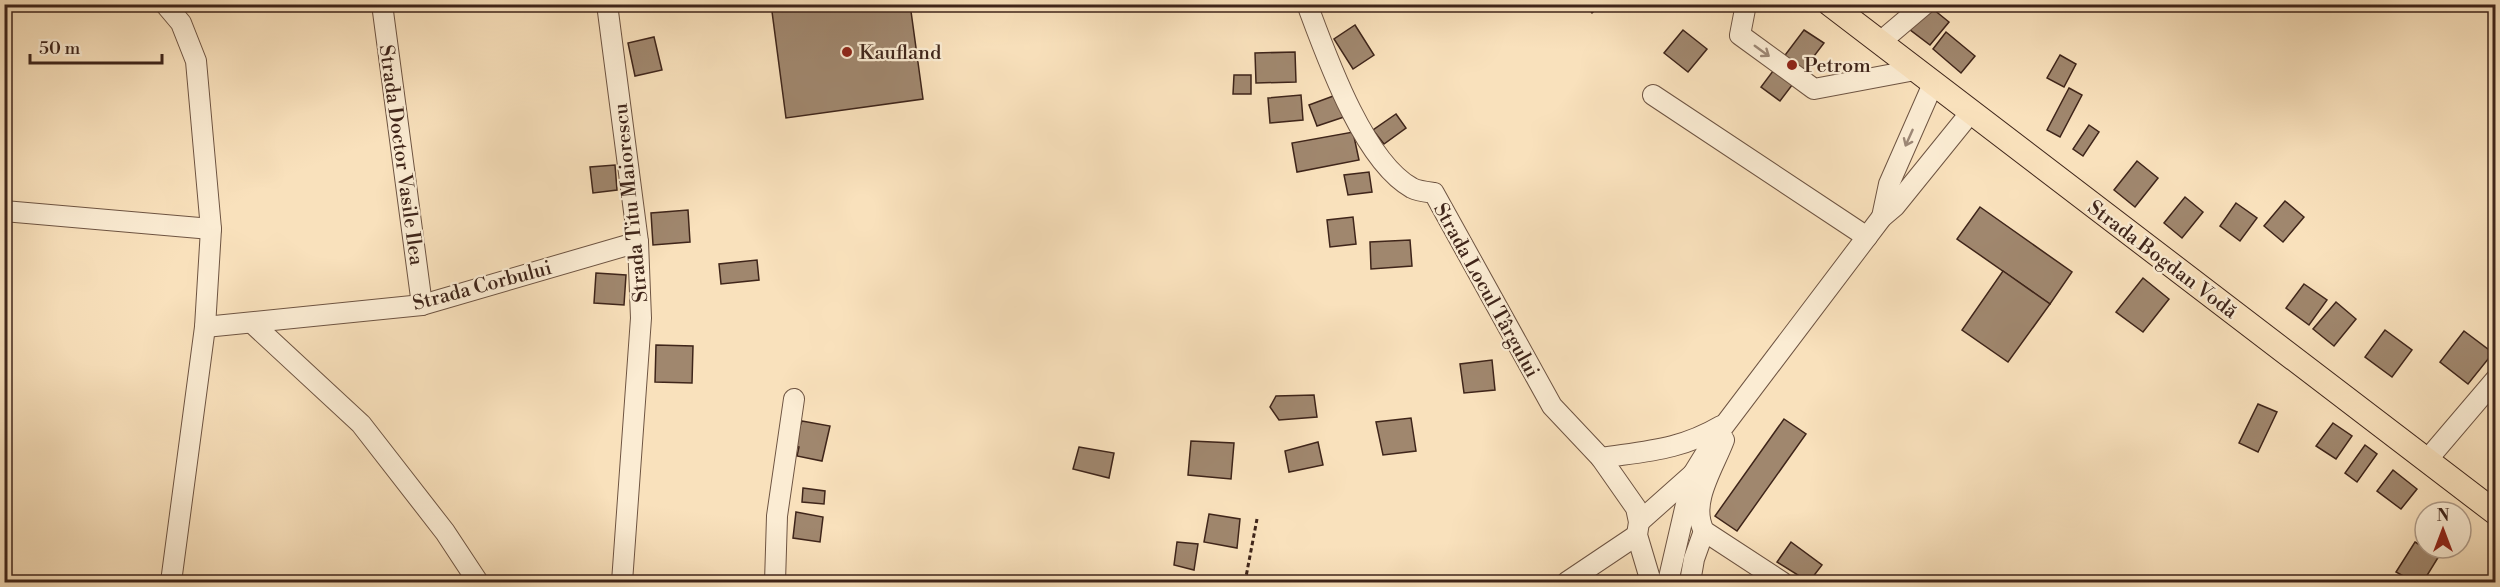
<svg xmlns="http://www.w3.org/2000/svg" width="2500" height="587" viewBox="0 0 2500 587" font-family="'Libre Bodoni',serif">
<rect width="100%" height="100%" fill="#f9e1bc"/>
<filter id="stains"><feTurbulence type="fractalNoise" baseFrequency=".00333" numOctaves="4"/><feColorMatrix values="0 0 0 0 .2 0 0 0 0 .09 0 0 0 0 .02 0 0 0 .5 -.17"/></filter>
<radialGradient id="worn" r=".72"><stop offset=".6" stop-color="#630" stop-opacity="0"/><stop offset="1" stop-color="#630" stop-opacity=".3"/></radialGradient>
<g fill="#a0876e" stroke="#3f251a" stroke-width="1.5">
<path d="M 771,4 L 910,4 L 923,99 L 786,118 Z"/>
<path d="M 1585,4 L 1602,4 L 1592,13 Z"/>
<path d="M 1928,5 L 1949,22 L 1930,45 L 1909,29 Z"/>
<path d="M 1355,25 L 1374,55 L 1353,69 L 1334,39 Z"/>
<path d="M 1683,30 L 1707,49 L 1688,72 L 1664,53 Z"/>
<path d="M 1804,30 L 1824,43 L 1780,101 L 1761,87 Z"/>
<path d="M 1946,32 L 1975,56 L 1961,73 L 1933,49 Z"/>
<path d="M 654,37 L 662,70 L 635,76 L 628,43 Z"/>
<path d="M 1295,52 L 1296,82 L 1256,83 L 1255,53 Z"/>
<path d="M 2060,55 L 2076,64 L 2064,87 L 2047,78 Z"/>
<path d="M 1234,75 L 1251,75 L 1251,94 L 1233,94 Z"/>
<path d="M 2069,88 L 2082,95 L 2060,137 L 2047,130 Z"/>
<path d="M 1301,95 L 1303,120 L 1270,123 L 1268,98 Z"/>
<path d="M 1336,95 L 1344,117 L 1317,126 L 1309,105 Z"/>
<path d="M 1396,114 L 1406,128 L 1384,144 L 1373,130 Z"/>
<path d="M 2089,125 L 2099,132 L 2083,156 L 2073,149 Z"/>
<path d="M 1353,132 L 1359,160 L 1297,172 L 1292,143 Z"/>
<path d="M 2137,161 L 2158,178 L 2135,207 L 2114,190 Z"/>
<path d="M 615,165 L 617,190 L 593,193 L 590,167 Z"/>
<path d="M 1369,172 L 1372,192 L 1348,195 L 1344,175 Z"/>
<path d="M 2185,197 L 2203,212 L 2182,238 L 2164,223 Z"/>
<path d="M 2285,201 L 2304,217 L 2283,242 L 2264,226 Z"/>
<path d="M 2236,203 L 2257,218 L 2240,241 L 2220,226 Z"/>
<path d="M 1980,207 L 2072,272 L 2050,304 L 1957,239 Z"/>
<path d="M 688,210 L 690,242 L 653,245 L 651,213 Z"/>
<path d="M 1353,217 L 1356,244 L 1330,247 L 1327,220 Z"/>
<path d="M 1410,240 L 1412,266 L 1371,269 L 1370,242 Z"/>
<path d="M 757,260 L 759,280 L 721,284 L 719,264 Z"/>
<path d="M 2003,271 L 2050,304 L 2008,362 L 1962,330 Z"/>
<path d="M 596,273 L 626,275 L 624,305 L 594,303 Z"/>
<path d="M 2143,278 L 2169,299 L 2143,332 L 2116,312 Z"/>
<path d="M 2304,284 L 2327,300 L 2309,325 L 2286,308 Z"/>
<path d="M 2336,302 L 2356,319 L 2334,346 L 2313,329 Z"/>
<path d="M 2385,330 L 2412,350 L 2392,377 L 2365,357 Z"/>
<path d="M 2464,331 L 2493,353 L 2468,384 L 2440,362 Z"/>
<path d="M 656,345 L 693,346 L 692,383 L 655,382 Z"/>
<path d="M 1492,360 L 1495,390 L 1464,393 L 1460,364 Z"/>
<path d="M 1314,395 L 1317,417 L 1279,420 L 1270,407 L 1276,396 Z"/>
<path d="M 2258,404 L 2277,412 L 2258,452 L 2239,443 Z"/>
<path d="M 1411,418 L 1416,451 L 1383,455 L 1376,422 Z"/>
<path d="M 1784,419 L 1806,434 L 1737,531 L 1715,516 Z"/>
<path d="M 802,421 L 830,426 L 822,461 L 797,456 L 799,447 L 792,445 Z"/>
<path d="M 2333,423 L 2352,436 L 2336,459 L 2316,446 Z"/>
<path d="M 1191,441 L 1234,443 L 1231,479 L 1188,475 Z"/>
<path d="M 1318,442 L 1323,465 L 1289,472 L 1285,451 Z"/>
<path d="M 2365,445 L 2377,454 L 2357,482 L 2345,473 Z"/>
<path d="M 1079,447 L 1114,453 L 1109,478 L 1073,469 Z"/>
<path d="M 2393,470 L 2417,489 L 2401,509 L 2377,491 Z"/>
<path d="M 803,488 L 825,491 L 824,504 L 802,502 Z"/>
<path d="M 796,512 L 823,517 L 820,542 L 793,538 Z"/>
<path d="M 1209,514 L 1240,519 L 1237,548 L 1204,542 Z"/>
<path d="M 1177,542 L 1198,544 L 1194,570 L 1174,565 Z"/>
<path d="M 1791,542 L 1822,565 L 1809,582 L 1777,562 Z"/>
<path d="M 2415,542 L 2439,556 L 2423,582 L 2414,582 L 2396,572 Z"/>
</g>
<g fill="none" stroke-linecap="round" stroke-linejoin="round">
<defs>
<g id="minor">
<path d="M 165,4 L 181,23 L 196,61 L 211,229 L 205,327 L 171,582"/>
<path d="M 382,4 L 422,305"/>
<path d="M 607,4 L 638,242 L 641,318 L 622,582"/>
<path d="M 1307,4 C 1326,55 1363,161 1412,188 C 1418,191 1427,192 1434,193 L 1552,406 L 1601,458 L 1636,508 L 1639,522 L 1637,535 L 1651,582"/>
<path d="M 1746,4 L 1740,35 L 1814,89 L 1915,70"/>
<path d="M 1879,43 L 1925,4"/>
<path d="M 1653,95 L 1867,237"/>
<path d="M 4,211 L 211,229"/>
<path d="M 1882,217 L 1889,184 L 1933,84"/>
<path d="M 252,323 L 361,424 L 445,532 L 478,582"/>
<path d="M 205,327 L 422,305 L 638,242"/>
<path d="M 1724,440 C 1714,467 1689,503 1704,531 L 1782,582"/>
<path d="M 1601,458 C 1647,451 1680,450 1721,426"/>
<path d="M 2427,460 L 2496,379"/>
<path d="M 1639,522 L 1693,474"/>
<path d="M 775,582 L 777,516 L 794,399"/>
<path d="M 1567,582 L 1637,535"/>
<path d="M 1668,582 L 1693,474 L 1717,435 L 1882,217 L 1895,206 L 1971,112"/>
<path d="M 1690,582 L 1694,559 L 1704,531"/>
</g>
<path id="major" d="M 1830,4 L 2496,513"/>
</defs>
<use href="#minor" stroke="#6e5442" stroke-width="22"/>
<use href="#major" stroke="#3f251a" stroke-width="26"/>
<path stroke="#3f251a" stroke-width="3" stroke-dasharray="4.5 3" stroke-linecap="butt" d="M 1245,582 L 1257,519"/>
<use href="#minor" stroke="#fbecd3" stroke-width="20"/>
<use href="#major" stroke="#f9e1bc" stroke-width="24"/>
</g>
<defs><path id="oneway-shaft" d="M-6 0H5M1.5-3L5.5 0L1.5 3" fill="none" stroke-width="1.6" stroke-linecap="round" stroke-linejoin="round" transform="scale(1.5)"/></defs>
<g stroke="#9d8876">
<use href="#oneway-shaft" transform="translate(1762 51) rotate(36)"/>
<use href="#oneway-shaft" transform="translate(1909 138) rotate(114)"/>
</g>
<g fill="#8f2418" stroke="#fbecd3" stroke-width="2">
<circle cx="847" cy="52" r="6"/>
<circle cx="1792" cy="65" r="6"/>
</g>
<g text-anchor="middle" stroke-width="4.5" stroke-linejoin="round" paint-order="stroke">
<g font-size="20" fill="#3f251a" stroke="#fbecd3" text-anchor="start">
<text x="859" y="59">Kaufland</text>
<text x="1804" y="72">Petrom</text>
</g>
<g font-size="20" fill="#3f251a" stroke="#fbecd3">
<text transform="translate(402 155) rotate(82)" y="7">Strada Doctor Vasile Ilea</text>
<text transform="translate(630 203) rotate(-96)" y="7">Strada Titu Maiorescu</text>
<text transform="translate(2163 259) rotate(37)" y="7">Strada Bogdan Vodă</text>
<text transform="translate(482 285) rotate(-15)" y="7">Strada Corbului</text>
<text transform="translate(1487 290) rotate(61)" y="7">Strada Locul Târgului</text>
</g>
</g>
<rect width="2500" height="587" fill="none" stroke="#f9e1bc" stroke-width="24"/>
<rect x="6" y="6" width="2488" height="575" fill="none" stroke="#3f251a" stroke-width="3"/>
<rect x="12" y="12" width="2476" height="563" fill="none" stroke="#3f251a" stroke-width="1.5"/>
<g transform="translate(2443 530)"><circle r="28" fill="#fbecd3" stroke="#b09c89" stroke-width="1.5"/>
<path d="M0-4.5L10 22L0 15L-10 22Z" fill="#8f2418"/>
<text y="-9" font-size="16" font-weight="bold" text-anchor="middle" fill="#3f251a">N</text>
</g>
<path d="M30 54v9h132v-9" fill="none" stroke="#3f251a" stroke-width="3"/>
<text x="39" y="54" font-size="18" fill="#3f251a" stroke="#fbecd3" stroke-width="4.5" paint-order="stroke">50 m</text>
<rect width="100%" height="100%" filter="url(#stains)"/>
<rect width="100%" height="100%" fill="url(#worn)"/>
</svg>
